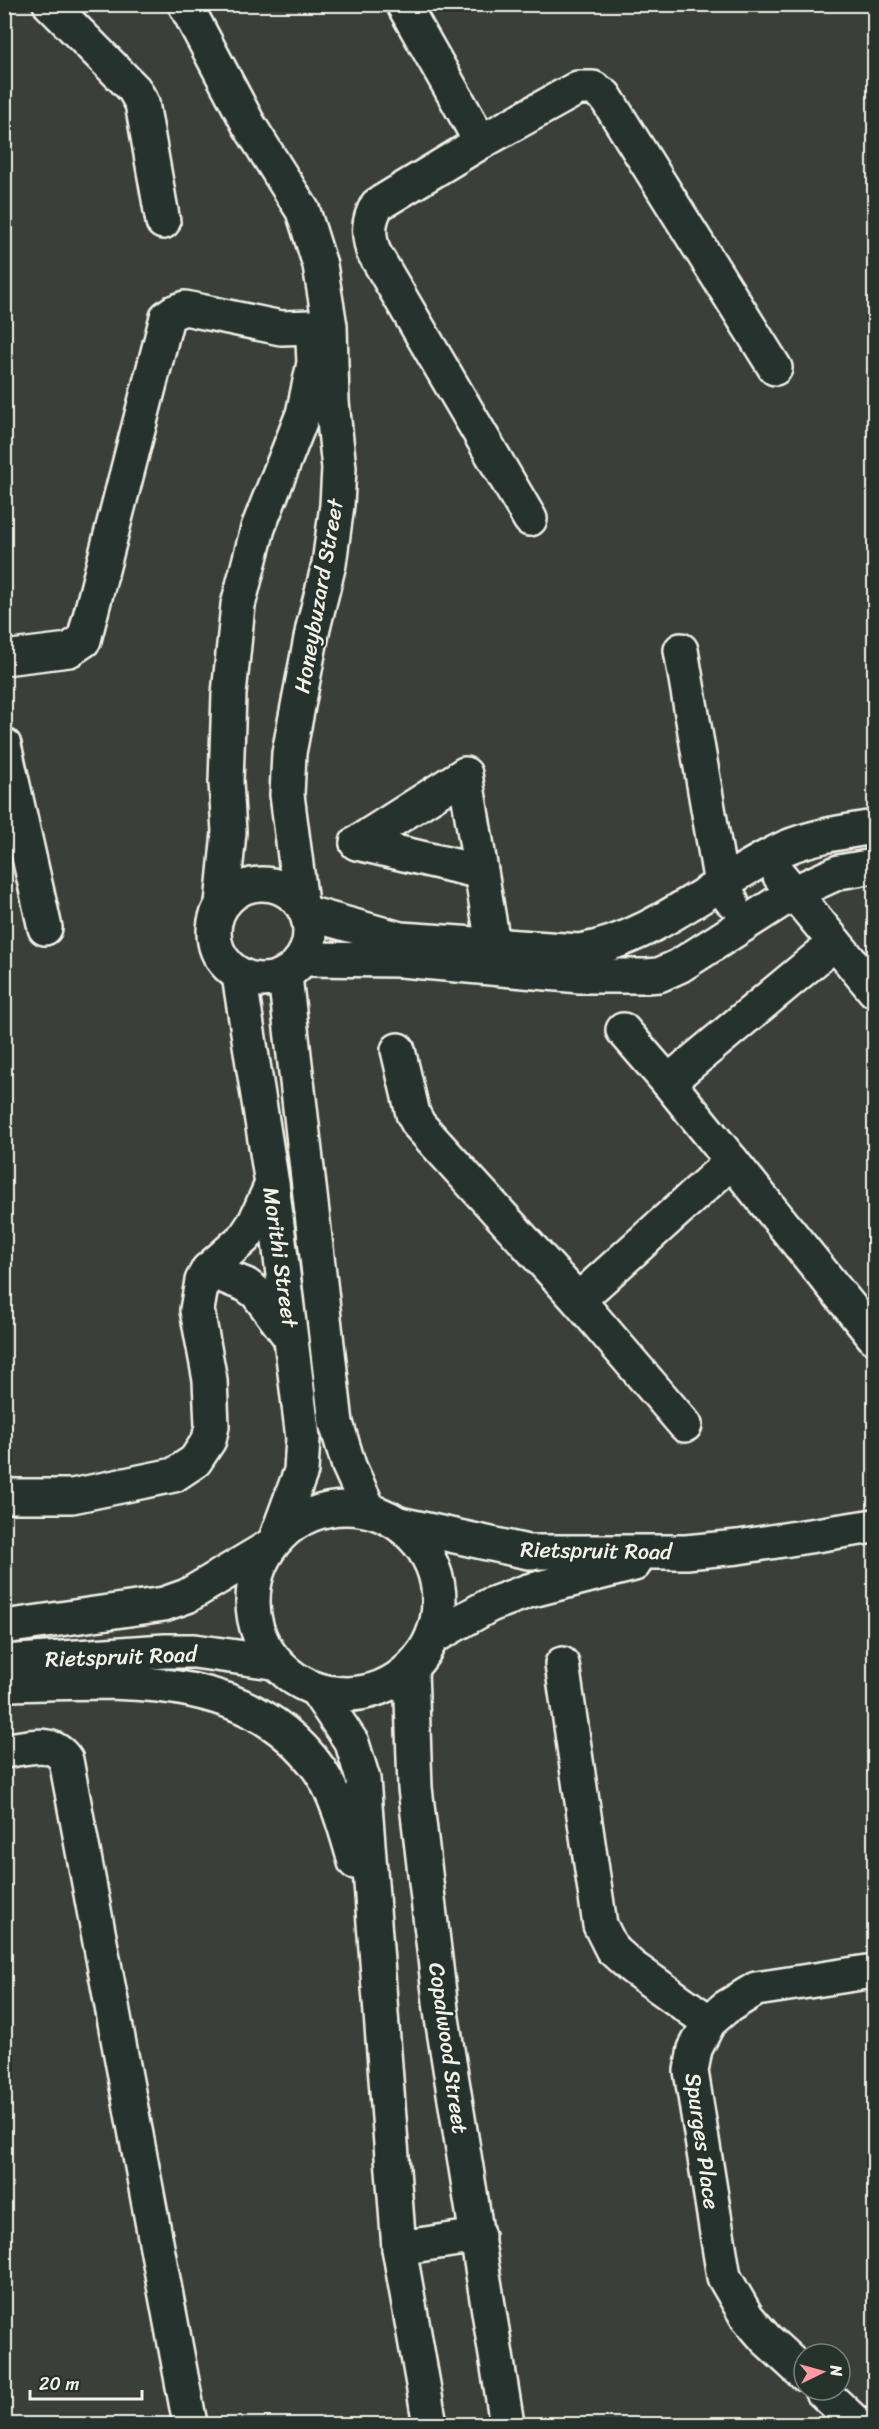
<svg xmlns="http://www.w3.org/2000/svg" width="879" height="2429" viewBox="0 0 879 2429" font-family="Sriracha,sans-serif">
<rect width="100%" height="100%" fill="#3a3f39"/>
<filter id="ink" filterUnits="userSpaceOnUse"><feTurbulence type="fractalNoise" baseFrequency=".0167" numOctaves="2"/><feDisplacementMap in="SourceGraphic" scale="12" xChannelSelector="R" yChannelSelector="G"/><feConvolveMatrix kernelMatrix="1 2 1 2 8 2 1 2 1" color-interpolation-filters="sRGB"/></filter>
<g filter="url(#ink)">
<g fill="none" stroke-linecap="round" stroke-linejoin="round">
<defs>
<g id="minor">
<path d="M 50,4 L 134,89 L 142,103 L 163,222"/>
<path d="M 185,4 L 249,125 L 303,211 L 320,265 L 330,326 L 332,402 L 339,468 L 337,505 L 329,564 L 313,628 L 289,753 L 287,795 L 301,903"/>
<path d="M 403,4 L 481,142"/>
<path d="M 530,519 L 373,251 C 368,233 368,221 377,205 L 481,142 L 578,88 L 593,88 L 605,96 L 775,368"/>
<path d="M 681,650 L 721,884 L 731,900"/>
<path d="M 4,658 L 69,650 L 84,640 L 167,317 L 174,312 L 185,308 L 281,328 L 312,327"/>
<path d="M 4,745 L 45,928"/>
<path d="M 357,843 L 465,774 L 493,944 L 491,966"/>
<path d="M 357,843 L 481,872"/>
<path d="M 780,876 L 874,990"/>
<circle cx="262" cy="932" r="48"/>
<path d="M 222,904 L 229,832 L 226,782 L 229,694 L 238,605 L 258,528 L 303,414 L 314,363 L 313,341"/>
<path d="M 307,913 L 400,939 L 579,951 C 653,940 717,879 785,848 C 813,836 844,832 874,827"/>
<path d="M 303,959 L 401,960 L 580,976 L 646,976 L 659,975 L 679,966 L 793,893 L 839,872 L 874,866"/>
<path d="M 239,975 L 272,1184 L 303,1438 L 301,1471 L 277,1536"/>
<path d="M 285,976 L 336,1423 L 349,1466 L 369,1510"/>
<path d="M 623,1030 L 668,1082 L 874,1337"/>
<path d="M 398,1050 L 413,1114 L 419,1125 L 578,1300 L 685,1425"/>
<path d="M 668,1082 L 835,943"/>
<path d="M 208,1270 L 246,1285 L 257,1293 L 290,1337"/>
<path d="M 578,1300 L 732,1161"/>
<path d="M 4,1496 L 72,1496 L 174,1475 L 195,1461 L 209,1440 L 212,1426 L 210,1380 L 197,1310 L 202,1281 L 208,1270 L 245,1237 L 255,1222 L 272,1184"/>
<circle cx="346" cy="1601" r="93"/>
<path d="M 400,1524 L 528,1552 L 686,1552 L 738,1547 L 874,1526"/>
<path d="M 4,1627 L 164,1604 L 187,1596 L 269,1547"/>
<path d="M 433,1637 L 490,1605 L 528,1591 L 634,1564"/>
<path d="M 4,1662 L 165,1651 L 194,1651 L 273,1662"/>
<path d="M 562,1664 L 600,1925 L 612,1949 L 632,1967 L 709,2022"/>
<path d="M 411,1669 L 415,1788 L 442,2018 L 507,2424"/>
<path d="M 4,1684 C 115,1682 246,1667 319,1769 C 336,1793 347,1834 355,1862"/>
<path d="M 317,1691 L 352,1743 L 363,1779 L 399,2248 L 430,2424"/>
<path d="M 4,1751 C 26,1748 52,1738 66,1760 L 190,2424"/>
<path d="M 399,2248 L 478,2236"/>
<path d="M 804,2374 L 766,2339 L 747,2317 L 724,2277 L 691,2071 L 695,2049 L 709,2022 L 725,2008 L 756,1989 L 874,1971"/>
<path d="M 821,2390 L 857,2424"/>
</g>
</defs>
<use href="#minor" stroke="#f4f1e8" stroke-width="38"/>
<use href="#minor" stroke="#26332d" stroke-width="33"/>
</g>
</g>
<g text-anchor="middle" stroke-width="4.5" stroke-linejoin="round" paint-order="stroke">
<g font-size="22" fill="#f4f1e8" stroke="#26332d">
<text transform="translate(318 596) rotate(-80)" y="8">Honeybuzard Street</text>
<text transform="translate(281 1257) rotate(82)" y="8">Morithi Street</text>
<text transform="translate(596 1550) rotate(1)" y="8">Rietspruit Road</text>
<text transform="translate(121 1656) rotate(-2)" y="8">Rietspruit Road</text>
<text transform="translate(449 2048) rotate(82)" y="8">Copalwood Street</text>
<text transform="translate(703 2141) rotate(82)" y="8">Spurges Place</text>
</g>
</g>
<rect width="879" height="2429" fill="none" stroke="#26332d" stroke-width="24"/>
<rect x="12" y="12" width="855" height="2405" fill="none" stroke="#f4f1e8" stroke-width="2" filter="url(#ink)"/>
<g transform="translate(822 2372) rotate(85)"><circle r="28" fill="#26332d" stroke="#787f78" stroke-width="1.5"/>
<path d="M0-4.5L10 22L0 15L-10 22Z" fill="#ff9aa2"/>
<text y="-9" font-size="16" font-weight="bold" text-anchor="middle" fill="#f4f1e8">N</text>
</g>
<path d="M30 2390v9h112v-9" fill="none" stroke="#f4f1e8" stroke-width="3"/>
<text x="39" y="2390" font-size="18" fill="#f4f1e8" stroke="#26332d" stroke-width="4.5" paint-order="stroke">20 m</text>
</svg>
